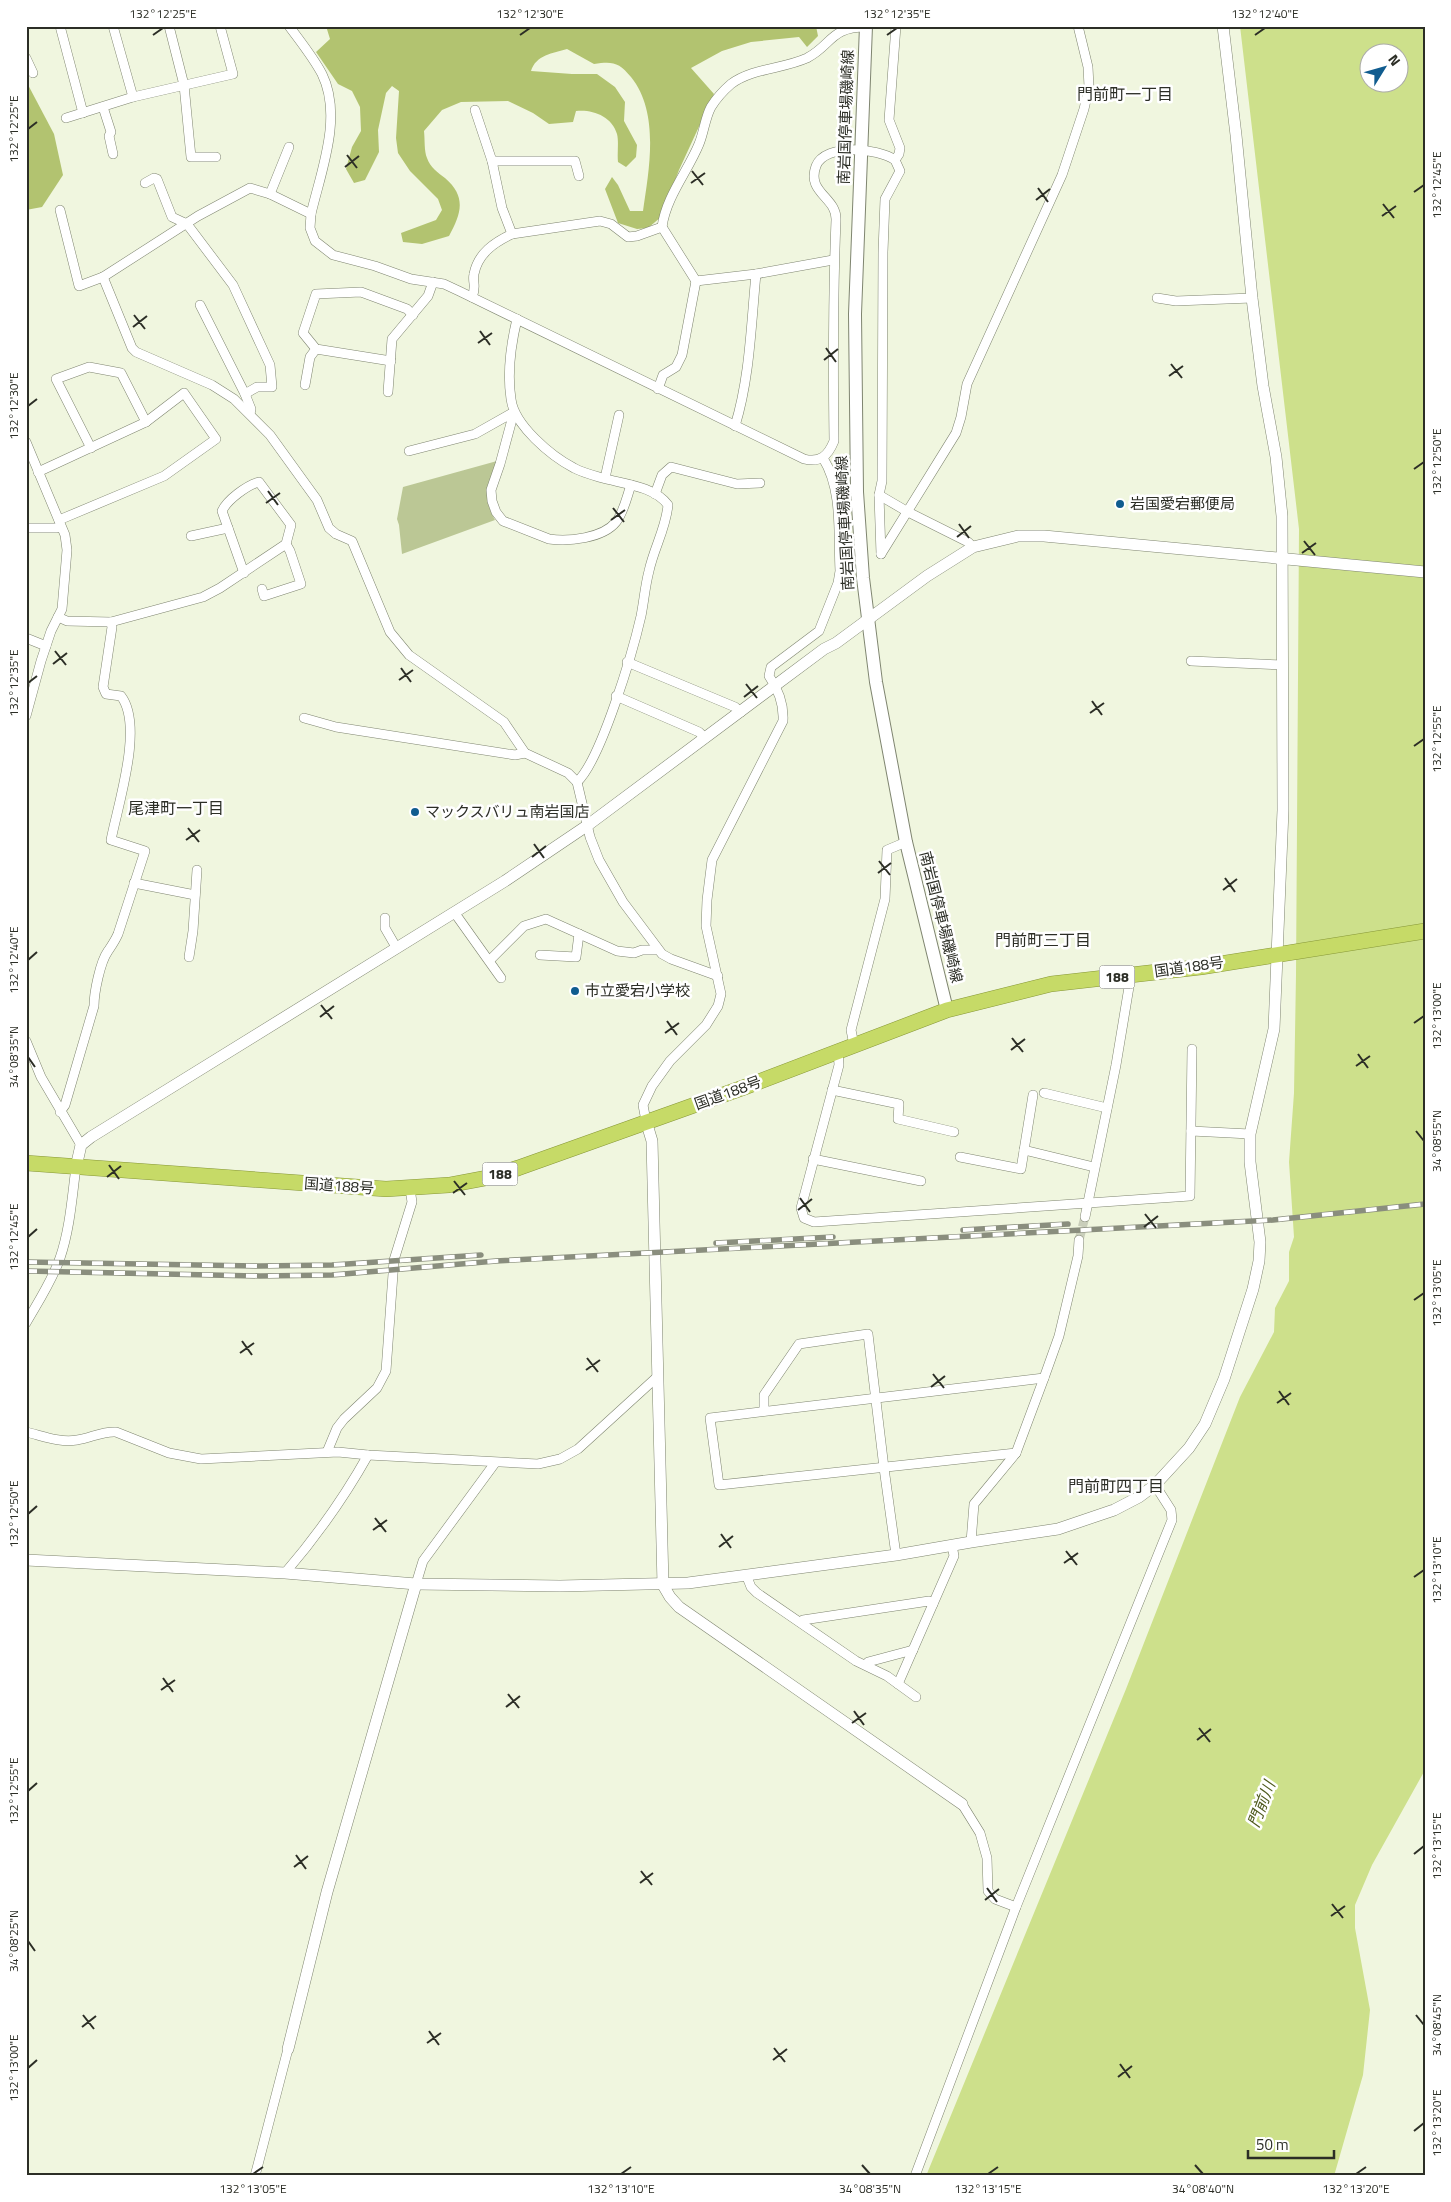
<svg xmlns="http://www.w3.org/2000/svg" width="1451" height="2202" viewBox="0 0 1451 2202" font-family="'Titillium Web','Noto Sans JP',sans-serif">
<rect width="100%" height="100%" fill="#f0f6df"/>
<path fill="#bbc795" d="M 497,461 C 487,485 482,497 495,520 L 402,554 L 399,525 L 397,519 L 403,487 Z"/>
<g fill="#b2c370">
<path d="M 326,26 L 816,26 L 818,36 L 807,47 L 799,37 L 751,42 L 722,51 L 691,68 L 714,94 L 679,170 L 661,217 L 648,228 L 637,229 L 618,223 L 605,189 L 612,177 L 618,185 L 630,211 L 643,211 C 649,169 660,113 631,77 C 619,62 612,61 594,64 L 567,49 C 553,53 536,55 531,71 L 572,74 L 597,74 L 615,87 L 625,102 L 624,121 L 637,145 L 636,157 L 626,167 L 618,162 C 617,153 619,142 617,134 C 612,116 592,109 576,111 L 573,122 L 549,124 L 533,113 L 508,101 L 461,102 L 442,110 L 424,131 C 425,140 424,151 427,158 C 430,167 438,173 445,178 C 467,197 461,214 449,236 L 422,244 L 403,242 L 401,233 L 436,220 L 442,210 L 438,199 L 410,171 L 398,153 L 396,138 L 399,91 L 392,86 L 386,93 L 378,130 L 379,152 L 365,180 L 354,183 L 346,169 L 352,147 L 361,131 L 360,107 L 352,91 L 338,84 L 316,52 L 330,39 Z"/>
<path d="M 26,81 L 54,134 L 63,175 L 42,207 L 26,210 Z"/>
</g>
<path fill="#cde08b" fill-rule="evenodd" d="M 1240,26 L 1425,26 L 1425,1770 L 1372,1865 L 1355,1905 L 1355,1928 L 1370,2010 L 1363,2075 L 1334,2176 L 926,2176 L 1126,1689 L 1240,1397 L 1274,1332 L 1275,1308 L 1289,1281 L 1289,1252 L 1294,1237 L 1289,1162 L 1294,1093 L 1296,975 L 1299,529 ZM 1368,52 L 1398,52 L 1398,82 L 1368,82 Z"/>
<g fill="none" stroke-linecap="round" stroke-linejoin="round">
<path stroke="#c9ceba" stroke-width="9" stroke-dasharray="9 4.5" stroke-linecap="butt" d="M 1079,1240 L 1085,1217"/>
<defs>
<g id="minor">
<path d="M 60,26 L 83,113"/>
<path d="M 113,26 L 133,97"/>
<path d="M 169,26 L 184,85 L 191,157 L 216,157"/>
<path d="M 289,26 C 300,41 313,57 322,74 C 343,117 321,171 311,214 L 310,228 L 315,241 L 333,255 L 375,266 L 411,279 L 444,284 L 459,291 L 804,459 C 820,463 828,456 834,441 C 833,367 833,294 836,220 C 837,197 806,193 816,166 C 825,143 878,148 895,160 L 900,171 L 885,199 L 883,252 L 882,481 L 879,495 L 881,554"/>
<path d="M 26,58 L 33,73"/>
<path d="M 103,107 L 111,132 L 109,136 L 113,154"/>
<path d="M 475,110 L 492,161 L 502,208 L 512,234"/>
<path d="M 66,118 L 133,97 L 233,74 L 220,26"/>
<path d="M 895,160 L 899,154 L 900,148 L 889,120 L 896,26"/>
<path d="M 492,161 L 575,161 L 579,176"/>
<path d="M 145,183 L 154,178 L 157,179 L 172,217 L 187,224 L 233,285 L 270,365 L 272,387 L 257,387 L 245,394"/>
<path d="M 270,194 L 289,147"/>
<path d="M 60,210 L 79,286 L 103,277 L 198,216 L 250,188 L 270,194 L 311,214"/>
<path d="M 662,227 C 666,197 688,171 699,144 C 704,132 705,118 711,107 C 716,99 724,90 731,84 C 753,68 783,69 807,58 C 832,45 830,27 866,27"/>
<path d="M 103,277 L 132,348 L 136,352 L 212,385 L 234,399 L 270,435 L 317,500 L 329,528 L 336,534 L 352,541 L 390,632 L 409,655 L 504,722 L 525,753 L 568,773 L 577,782 L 590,837 L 599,860 L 623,902 L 662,954 L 671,959 L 718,976"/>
<path d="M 696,281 L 756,274 L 833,260"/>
<path d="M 472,297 C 477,285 472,283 474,274 C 478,253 495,242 512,234 L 600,221 L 611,224 L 628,237 L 637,236 L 662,227 L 696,281"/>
<path d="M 1157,298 L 1176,301 L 1252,298"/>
<path d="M 200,305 L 245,394 L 251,409 L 250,414"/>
<path d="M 517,319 C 511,344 507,373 511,399 C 514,425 551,456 574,468 C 583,473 596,476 606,479 C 626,484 655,487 668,505 C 666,528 654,548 649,571 C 645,586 644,601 641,616 C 633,651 601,760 577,782"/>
<path d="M 391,361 L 316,349 L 303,333 L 316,294 L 361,292 L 407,309 L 413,315"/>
<path d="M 305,385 L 310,357 L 316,349"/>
<path d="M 658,389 L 663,375 L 676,367 L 682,355 L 696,281"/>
<path d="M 388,392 L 392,339 L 428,296 L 433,282"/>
<path d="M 735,426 C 750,377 751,325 756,274"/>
<path d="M 26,442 L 65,535 L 67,550 L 62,609 L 51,631 L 41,661 L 26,716"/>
<path d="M 91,448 L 56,379 L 89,367 L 121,373 L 146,422"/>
<path d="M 409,451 L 475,434 L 514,412 L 500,464 L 491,490 L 492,501 L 496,512 L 503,521 L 549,539 C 569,542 603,538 616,522 C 624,512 627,496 631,485"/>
<path d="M 38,472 L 146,422 L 184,393 L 216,439 L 164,476 L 59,520"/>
<path d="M 605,478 L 619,415"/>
<path d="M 655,494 L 662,475 L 671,467 L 737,484 L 760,483"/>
<path d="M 879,495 L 908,512 L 968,542 L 973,547"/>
<path d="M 26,528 L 56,528 L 61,527"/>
<path d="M 191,536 L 228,528"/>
<path d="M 881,554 L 956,433 L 961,417 L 967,384 L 1062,175 L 1084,109 L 1089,87 L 1088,67 L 1078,26"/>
<path d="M 244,573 L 222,511 C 227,500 247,485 259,482 L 291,525 L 286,544"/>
<path d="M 58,617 L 67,621 L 111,622 L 203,597 L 220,588 L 286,544 L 290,551 L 301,584 L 264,596 L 262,589"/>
<path d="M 26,638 L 46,646"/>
<path d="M 1191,661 L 1282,665"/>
<path d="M 627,662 L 735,707 L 741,712"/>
<path d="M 616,696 L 699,732 L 705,738"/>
<path d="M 304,718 L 336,727 L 515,755 L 525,753"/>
<path d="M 134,883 L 195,895"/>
<path d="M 454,912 L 501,978"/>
<path d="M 385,918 L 385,928 L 396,947"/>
<path d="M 540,955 L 576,957 L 579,934"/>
<path d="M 189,957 L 193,931 L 197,870"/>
<path d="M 490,960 L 524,926 L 546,919 L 617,951 L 634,953 L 642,950 L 655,950 L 657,948"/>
<path d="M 26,1041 L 41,1077 L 81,1145"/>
<path d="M 854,1045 L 851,1030 L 885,899 L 887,850 L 906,842"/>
<path d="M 838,1051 L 839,1065 L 801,1208 L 804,1218 L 814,1222 L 1190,1196 L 1192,1049"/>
<path d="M 832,1090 L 899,1104 L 898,1119 L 954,1132"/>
<path d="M 1044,1093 L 1107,1108"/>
<path d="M 60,1112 L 65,1105 L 94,1006 C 94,993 100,962 108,951 C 112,945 115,941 118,934 L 145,851 L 111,840 C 118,804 144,726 121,696 L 106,694 L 103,687 L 112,627 L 111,622"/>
<path d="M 646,1121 L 643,1105 L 652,1086 L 670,1061 L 706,1025 L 718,1006 L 721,994 L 706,926 L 707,900 L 712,860 L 783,721 C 784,705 778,689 769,676 L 771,667 L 819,631 L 838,583 L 840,571 C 838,534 843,490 823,458"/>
<path d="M 1191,1131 L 1250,1134"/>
<path d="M 1024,1150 L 1094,1167"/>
<path d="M 960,1157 L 1021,1169 L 1033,1095"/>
<path d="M 813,1159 L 921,1181"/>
<path d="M 1085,1217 L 1116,1065 L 1131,975"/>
<path d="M 26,1323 C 38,1302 52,1281 60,1258 C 70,1229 72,1197 76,1167"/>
<path d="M 764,1411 L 764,1395 L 799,1344 L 868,1334 L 884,1468 L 896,1555"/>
<path d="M 26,1432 C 43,1436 60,1443 77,1440 C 91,1438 102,1431 116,1432 L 169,1453 L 201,1459 L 338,1452 L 368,1455 L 538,1464 L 560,1459 L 578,1449 L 657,1377"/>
<path d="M 327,1452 L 337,1428 L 344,1419 L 377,1388 L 386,1371 L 394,1260 L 412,1202 L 410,1189"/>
<path d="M 1016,1453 L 719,1485 L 710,1418 L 1044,1378"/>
<path d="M 971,1542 L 974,1504 L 1016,1453 L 1044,1378 L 1059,1336 L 1078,1256 L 1079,1240"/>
<path d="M 285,1573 C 316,1537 345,1496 368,1455"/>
<path d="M 747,1577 L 751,1587 L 757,1593 L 856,1661 L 887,1676 L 916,1697"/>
<path d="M 416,1584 L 423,1561 L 495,1463"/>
<path d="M 800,1622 L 803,1620 L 929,1601 L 933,1604"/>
<path d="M 866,1665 L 868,1662 L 913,1650"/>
<path d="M 898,1684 L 954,1556 L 952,1545"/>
<path d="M 962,1804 L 980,1833 L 987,1858 L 988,1891 L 995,1899 L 1016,1907"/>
<path d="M 255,2176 L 288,2049"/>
<path d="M 915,2176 L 1016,1907 L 1172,1520 L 1171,1510 L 1155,1485"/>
</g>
<g id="tertiary">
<path d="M 646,1121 L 652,1141 L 663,1585 L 670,1597 L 679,1607 L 962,1804"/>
<path d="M 76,1167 L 81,1145 L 91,1137 L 505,881 L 588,825 L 824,649 L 836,643 L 927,576 L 973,547 L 1018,536 L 1044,536 L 1425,572"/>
<path d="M 26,1560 L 285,1573 L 416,1584 L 560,1586 L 688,1583 L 896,1555 L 971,1542 L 1058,1529 L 1114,1510 L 1139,1497 L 1155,1485 L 1189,1448 L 1205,1424 L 1224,1379 L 1253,1289 L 1259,1261 L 1260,1242 L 1250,1162 L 1250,1134 L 1274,1029 L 1283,810 L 1282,516 L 1276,457 L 1263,386 L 1252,298 L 1236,135 L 1223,26"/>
<path d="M 288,2049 L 327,1892 L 416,1584"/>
</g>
<path id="secondary" d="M 866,26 L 855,314 L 857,492 L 863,578 L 876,682 L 906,842 L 947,1010"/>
<path id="trunk" d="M 26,1163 L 386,1189 L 449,1185 L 486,1178 L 518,1168 L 745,1087 L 947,1010 L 1051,984 L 1201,967 L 1425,931"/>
</defs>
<use href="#minor" stroke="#7f8570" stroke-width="10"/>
<use href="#tertiary" stroke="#7f8570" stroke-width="12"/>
<use href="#secondary" stroke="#7f8570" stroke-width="14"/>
<use href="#trunk" stroke="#879738" stroke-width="16"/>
<use href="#minor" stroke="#fff" stroke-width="9"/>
<use href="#tertiary" stroke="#fff" stroke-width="11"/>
<use href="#secondary" stroke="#fff" stroke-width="12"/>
<use href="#trunk" stroke="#c6da67" stroke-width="15"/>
<defs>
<g id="rail">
<path d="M 963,1230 L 1068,1224"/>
<path d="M 716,1243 L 833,1237"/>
<path d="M 26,1262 L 260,1266 L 332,1265 L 481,1255"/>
<path d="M 26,1271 L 260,1276 L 332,1275 L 496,1261 L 1273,1220 L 1425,1204"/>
</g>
</defs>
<use href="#rail" stroke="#8a8e7e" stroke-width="5.5"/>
<use href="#rail" stroke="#fff" stroke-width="4" stroke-dasharray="11" stroke-linecap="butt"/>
</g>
<path fill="none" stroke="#2c2e26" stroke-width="2" d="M 153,35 L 163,28M 520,35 L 530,28M 887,35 L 897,28M 1255,35 L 1265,28M 28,129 L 37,122M 347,155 L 357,168M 345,167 L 359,156M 692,171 L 703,185M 691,183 L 705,173M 1038,188 L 1048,202M 1414,192 L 1424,185M 1036,200 L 1050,189M 1383,204 L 1394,218M 1382,216 L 1396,206M 134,315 L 145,329M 133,327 L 147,316M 480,331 L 490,345M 478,343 L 492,333M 826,348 L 836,362M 824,360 L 838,349M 1171,364 L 1182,378M 1169,376 L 1183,366M 28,406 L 37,399M 1414,469 L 1424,462M 268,491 L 278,505M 266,503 L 280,493M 613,508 L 624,522M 611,520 L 625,510M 959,524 L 969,538M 957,537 L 971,526M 1304,541 L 1315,555M 1302,553 L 1316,543M 55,651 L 66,665M 53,664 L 67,653M 401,668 L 411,682M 399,680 L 413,670M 28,683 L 37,676M 746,684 L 757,698M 744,697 L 758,686M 1092,701 L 1102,715M 1090,713 L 1104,703M 1414,746 L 1424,739M 188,828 L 199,842M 186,840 L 200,830M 534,844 L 544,858M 532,857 L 546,846M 879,861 L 890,875M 878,873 L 891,863M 1225,878 L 1235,892M 1223,890 L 1237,879M 28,960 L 37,952M 321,1005 L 332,1019M 320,1017 L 334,1006M 667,1021 L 677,1035M 1414,1023 L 1424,1016M 665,1033 L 679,1023M 1012,1038 L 1023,1052M 1011,1050 L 1025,1039M 1358,1054 L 1368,1068M 28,1057 L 35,1067M 1356,1066 L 1370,1056M 1416,1131 L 1424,1141M 109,1165 L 119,1179M 107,1177 L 121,1166M 454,1181 L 465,1195M 453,1193 L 467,1183M 800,1198 L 810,1212M 798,1210 L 812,1199M 1145,1214 L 1156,1228M 1144,1227 L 1158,1216M 28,1237 L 37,1229M 1414,1300 L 1424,1293M 242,1341 L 252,1355M 240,1353 L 254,1343M 587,1358 L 598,1372M 586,1370 L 600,1360M 933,1374 L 944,1388M 931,1387 L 945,1376M 1279,1391 L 1289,1405M 1277,1403 L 1291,1393M 28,1514 L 37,1506M 375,1518 L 386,1532M 373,1530 L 387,1520M 721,1534 L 731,1548M 719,1547 L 733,1536M 1066,1551 L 1077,1565M 1064,1563 L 1078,1553M 1414,1577 L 1424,1570M 163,1678 L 173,1692M 161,1690 L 175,1680M 508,1694 L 519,1708M 506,1707 L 520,1696M 854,1711 L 864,1725M 852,1723 L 866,1713M 1199,1728 L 1210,1742M 1197,1740 L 1211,1729M 28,1791 L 37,1783M 1414,1854 L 1424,1846M 296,1855 L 306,1869M 294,1867 L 308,1856M 641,1871 L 652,1885M 640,1883 L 653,1873M 987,1888 L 997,1902M 985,1900 L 999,1889M 1332,1904 L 1343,1918M 1331,1916 L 1345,1906M 28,1941 L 35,1951M 83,2015 L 94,2029M 1416,2015 L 1424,2025M 82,2027 L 96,2016M 429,2031 L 439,2045M 427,2043 L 441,2033M 774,2048 L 785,2062M 773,2060 L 787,2049M 1120,2064 L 1130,2078M 28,2068 L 37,2060M 1118,2077 L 1132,2066M 1414,2131 L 1424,2123M 862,2165 L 870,2174M 1195,2165 L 1203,2174M 253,2174 L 263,2167M 621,2174 L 631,2167M 988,2174 L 998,2167M 1356,2174 L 1366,2167"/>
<g fill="#105c8f" stroke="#fff" stroke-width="2">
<circle cx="1120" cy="504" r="5"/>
<circle cx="415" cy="812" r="5"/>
<circle cx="575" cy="991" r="5"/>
</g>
<g text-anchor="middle" stroke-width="5" stroke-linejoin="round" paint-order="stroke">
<g fill="#fff" stroke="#6b6d67" stroke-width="1">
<rect x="1099.5" y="965.5" width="35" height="23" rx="4"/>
<rect x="482.5" y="1162.5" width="35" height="23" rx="4"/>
</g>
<g font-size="14" font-weight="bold" fill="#2c2e26">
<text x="1117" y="982">188</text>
<text x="500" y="1179">188</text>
</g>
<g font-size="15" fill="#2c2e26" stroke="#fff">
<text transform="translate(846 117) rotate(-88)" y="5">南岩国停車場磯崎線</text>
<text transform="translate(845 523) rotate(-93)" y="5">南岩国停車場磯崎線</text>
<text transform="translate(941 917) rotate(76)" y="5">南岩国停車場磯崎線</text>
<text transform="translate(1189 967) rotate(-8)" y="5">国道188号</text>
<text transform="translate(728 1093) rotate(-20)" y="5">国道188号</text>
<text transform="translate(339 1186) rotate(4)" y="5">国道188号</text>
</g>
<g font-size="15" fill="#2c2e26" stroke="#fff" text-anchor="start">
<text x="1130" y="509">岩国愛宕郵便局</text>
<text x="425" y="817">マックスバリュ南岩国店</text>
<text x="585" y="996">市立愛宕小学校</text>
</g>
<g font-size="16" fill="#2c2e26" stroke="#fff">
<text x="1125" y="100">門前町一丁目</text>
<text x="176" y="814">尾津町一丁目</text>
<text x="1043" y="946">門前町三丁目</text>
<text x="1116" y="1492">門前町四丁目</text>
</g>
<g font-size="16" font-style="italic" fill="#4f5a1e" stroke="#fff">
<text transform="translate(1261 1804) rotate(-69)" y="6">門前川</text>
</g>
</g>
<rect width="1451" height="2202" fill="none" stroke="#ffffff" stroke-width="55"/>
<g transform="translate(1384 68) rotate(53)"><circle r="24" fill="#ffffff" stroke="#ababa8"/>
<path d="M0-4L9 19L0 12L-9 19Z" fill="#105c8f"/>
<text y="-8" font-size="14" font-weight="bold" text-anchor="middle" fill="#2c2e26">N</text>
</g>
<path d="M1248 2150v8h86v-8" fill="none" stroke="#2c2e26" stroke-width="2.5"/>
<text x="1256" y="2150" font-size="15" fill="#2c2e26" stroke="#ffffff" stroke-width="4" paint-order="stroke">50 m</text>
<rect x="28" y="28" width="1396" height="2146" fill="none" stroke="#2c2e26" stroke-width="2"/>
<g font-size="12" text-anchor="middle" fill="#2c2e26">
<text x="163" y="18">132°12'25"E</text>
<text x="530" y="18">132°12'30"E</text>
<text x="897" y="18">132°12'35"E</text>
<text x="1265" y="18">132°12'40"E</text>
<text transform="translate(14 129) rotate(-90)" y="4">132°12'25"E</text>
<text transform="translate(1437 185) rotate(-90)" y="4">132°12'45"E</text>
<text transform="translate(14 406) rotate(-90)" y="4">132°12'30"E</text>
<text transform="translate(1437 462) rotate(-90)" y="4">132°12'50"E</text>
<text transform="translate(14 683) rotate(-90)" y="4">132°12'35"E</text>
<text transform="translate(1437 739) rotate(-90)" y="4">132°12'55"E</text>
<text transform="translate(14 960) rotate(-90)" y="4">132°12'40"E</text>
<text transform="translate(1437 1016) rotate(-90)" y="4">132°13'00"E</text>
<text transform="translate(14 1057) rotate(-90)" y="4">34°08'35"N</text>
<text transform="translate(1437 1141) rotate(-90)" y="4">34°08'55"N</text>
<text transform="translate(14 1237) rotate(-90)" y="4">132°12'45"E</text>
<text transform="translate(1437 1293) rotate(-90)" y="4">132°13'05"E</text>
<text transform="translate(14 1514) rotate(-90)" y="4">132°12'50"E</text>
<text transform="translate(1437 1570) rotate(-90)" y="4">132°13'10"E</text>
<text transform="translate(14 1791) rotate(-90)" y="4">132°12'55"E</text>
<text transform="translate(1437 1846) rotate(-90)" y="4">132°13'15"E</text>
<text transform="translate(14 1941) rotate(-90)" y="4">34°08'25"N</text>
<text transform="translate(1437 2025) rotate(-90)" y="4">34°08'45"N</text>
<text transform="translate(14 2068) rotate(-90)" y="4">132°13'00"E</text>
<text transform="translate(1437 2123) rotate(-90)" y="4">132°13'20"E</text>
<text x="253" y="2193">132°13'05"E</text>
<text x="621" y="2193">132°13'10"E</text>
<text x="870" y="2193">34°08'35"N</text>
<text x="988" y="2193">132°13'15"E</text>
<text x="1203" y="2193">34°08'40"N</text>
<text x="1356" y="2193">132°13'20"E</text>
</g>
</svg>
